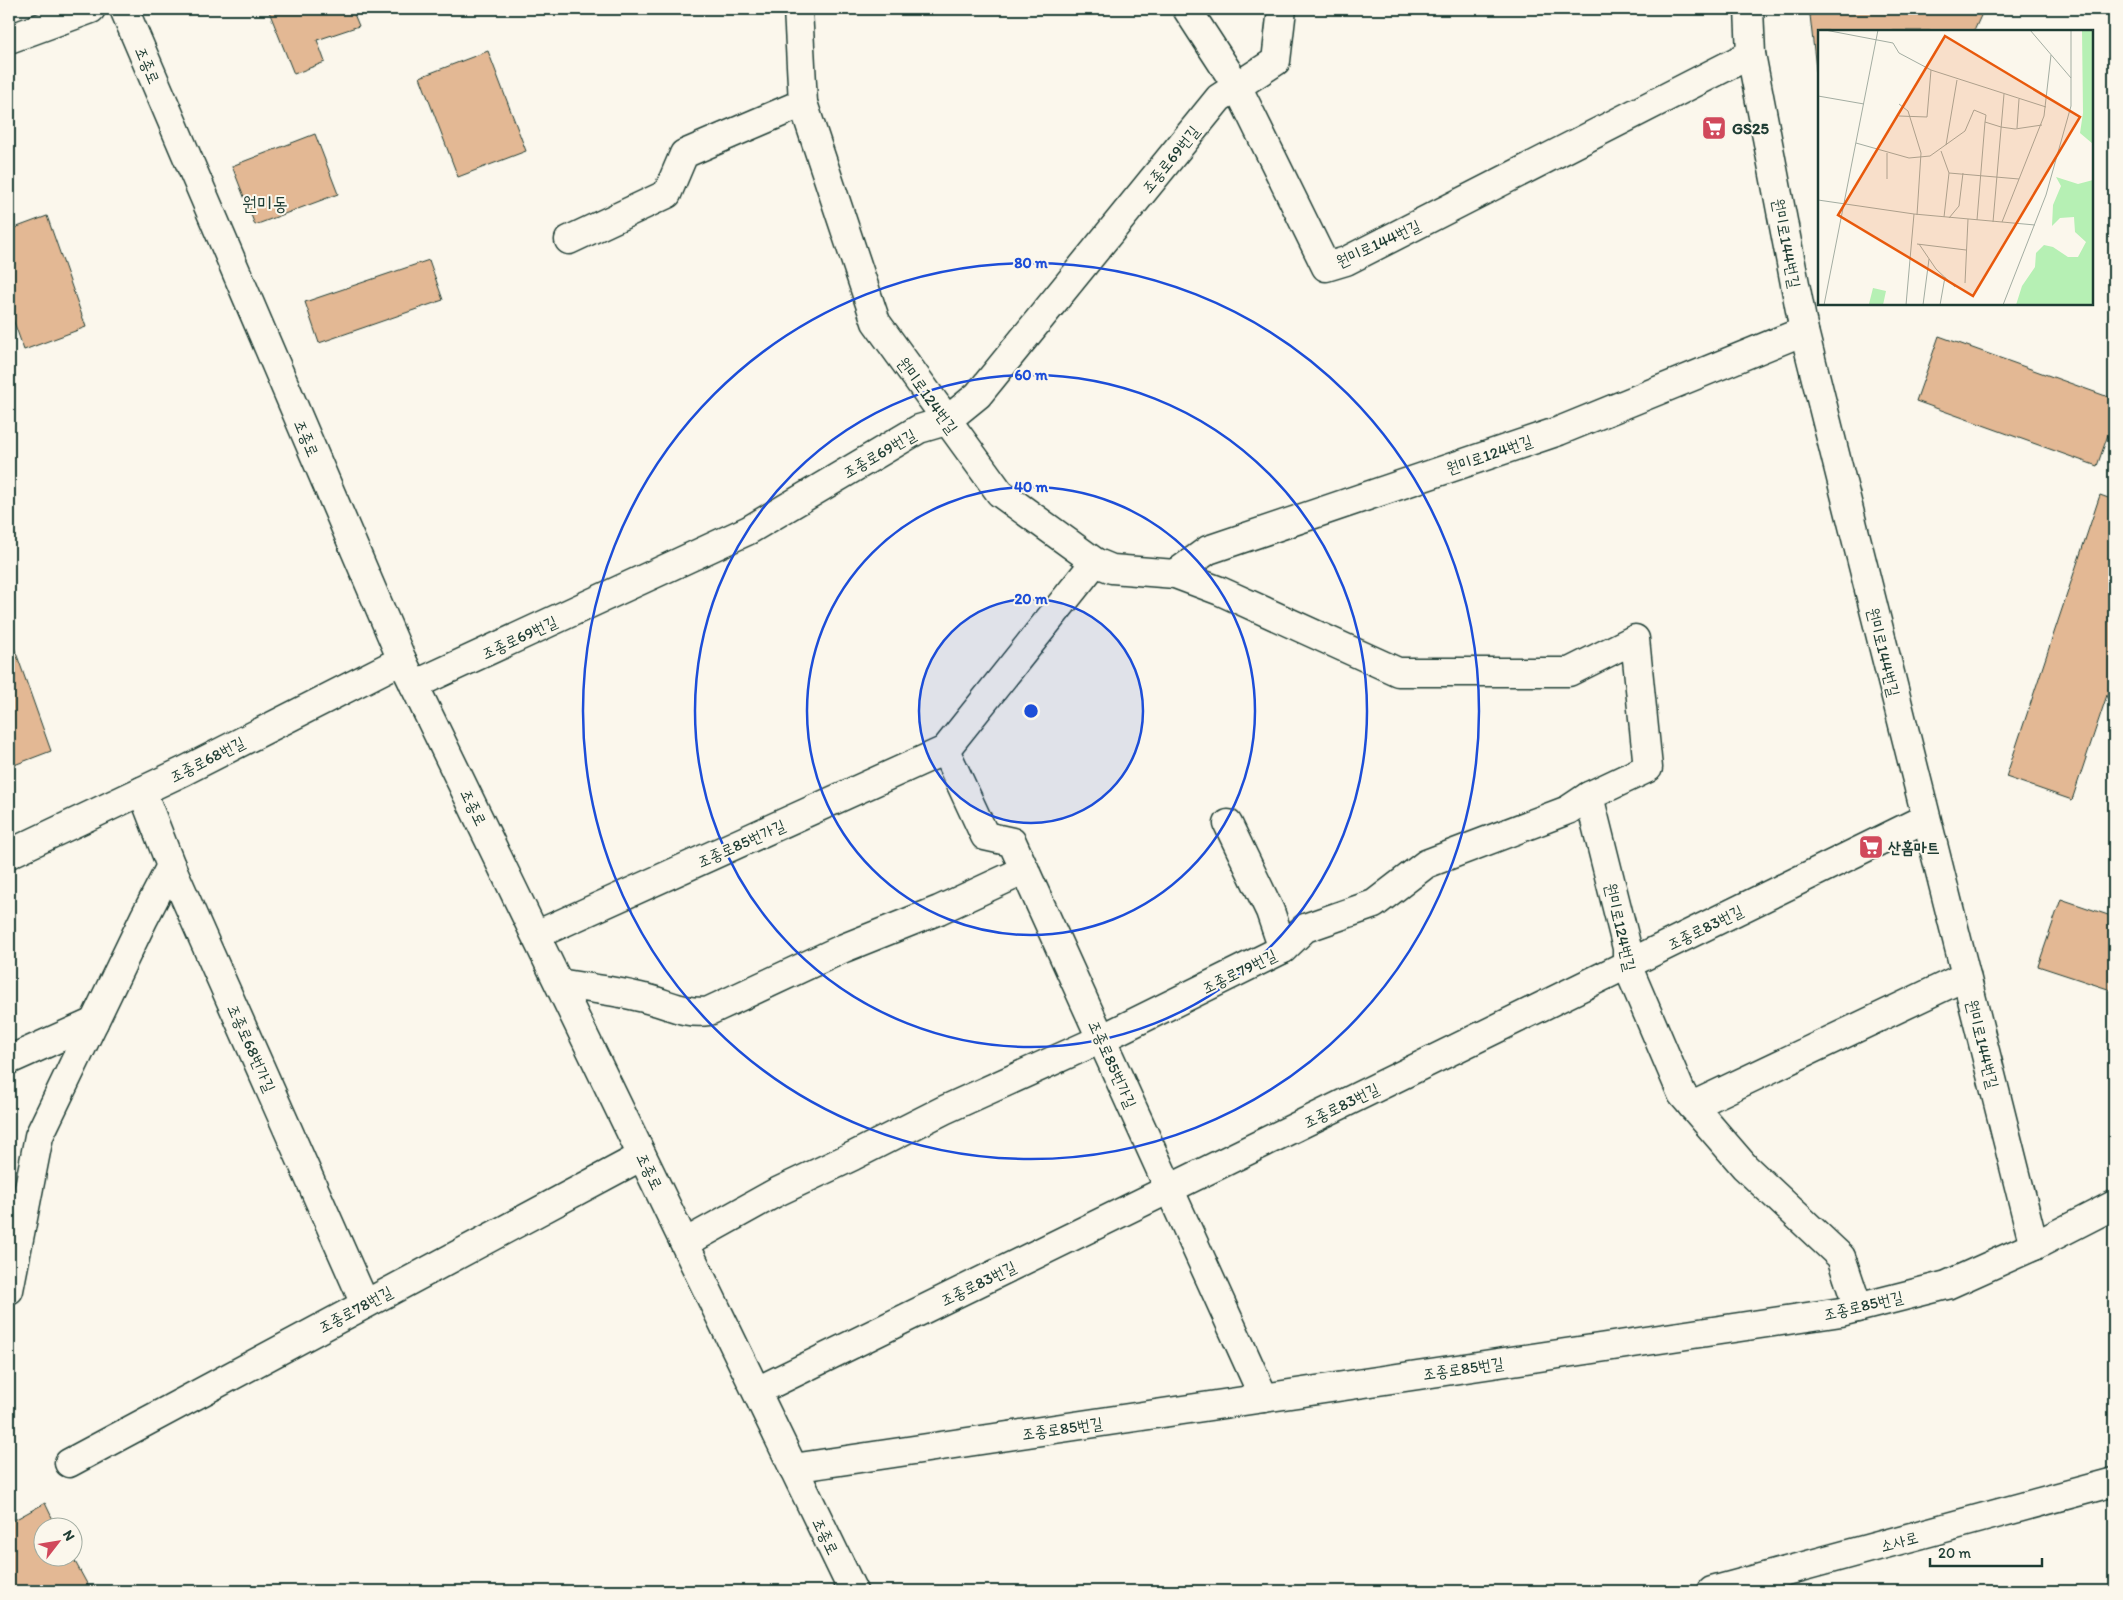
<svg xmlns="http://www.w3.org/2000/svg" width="2123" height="1600" viewBox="0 0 2123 1600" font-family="Itim,'Poor Story',sans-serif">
<rect width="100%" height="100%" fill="#fbf7ec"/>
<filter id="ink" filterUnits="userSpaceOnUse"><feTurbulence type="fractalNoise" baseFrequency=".02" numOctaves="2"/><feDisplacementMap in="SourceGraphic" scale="10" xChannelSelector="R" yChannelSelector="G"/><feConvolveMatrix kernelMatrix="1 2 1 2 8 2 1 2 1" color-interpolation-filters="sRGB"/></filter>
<g filter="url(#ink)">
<g fill="#e3b894" stroke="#1f3d34">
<path d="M 268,9 L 352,9 L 359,26 L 317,40 L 325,62 L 294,74 Z"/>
<path d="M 1834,9 L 1984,9 L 1974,31 L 1819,31 L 1819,96 L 1810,15 Z"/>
<path d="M 488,51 L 526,151 L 458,177 L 420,77 Z"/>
<path d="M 315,134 L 338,194 L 255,225 L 232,166 Z"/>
<path d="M 47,216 L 86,327 L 24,350 L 9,308 L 9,230 Z"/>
<path d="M 429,260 L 443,300 L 319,343 L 305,302 Z"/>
<path d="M 1939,336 L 2114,399 L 2114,418 L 2097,466 L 1916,401 Z"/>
<path d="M 2100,495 L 2114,500 L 2114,674 L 2072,800 L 2006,777 Z"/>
<path d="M 9,633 L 51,751 L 9,767 Z"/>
<path d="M 2061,899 L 2114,917 L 2114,991 L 2038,966 Z"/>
<path d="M 45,1503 L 57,1528 L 42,1528 L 42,1558 L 72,1558 L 72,1556 L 91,1591 L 9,1591 L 9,1523 Z"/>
</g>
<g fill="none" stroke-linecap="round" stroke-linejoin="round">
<defs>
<g id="minor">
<path d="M 124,9 L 402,660 L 853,1591"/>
<path d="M 798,9 L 803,103 L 876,322 L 1000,493 L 1095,562 L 1112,569 L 1175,574 L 1220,591 L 1398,672 L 1569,672 L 1635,639 L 1648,768 L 1589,796 L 1627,948 L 1627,965 L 1682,1094 L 1745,1167 L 1841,1257 L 1858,1308"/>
<path d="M 1187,9 L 1237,86 L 1326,267 L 1346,261 L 1751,54"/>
<path d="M 1749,9 L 1751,54 L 1804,331 L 2034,1246"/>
<path d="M 9,39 L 91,9"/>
<path d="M 569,240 L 667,194 L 684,154 L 803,103"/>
<path d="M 1175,574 L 1208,550 L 1559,431 L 1804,331"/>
<path d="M 414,685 L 749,530 L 919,429 L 946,421 L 978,395 L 1219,98 L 1276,61 L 1282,9"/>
<path d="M 945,750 L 985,836 L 1012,842 L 1264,1398"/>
<path d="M 142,791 L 171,866 L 365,1304"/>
<path d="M 1228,824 L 1270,911 L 1283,949"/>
<path d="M 9,854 L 184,771 L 402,660"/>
<path d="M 536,935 L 945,750 L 1095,562"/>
<path d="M 559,983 C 587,988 616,991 644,998 C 667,1003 685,1015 709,1011 L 844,948 L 939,910 L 1025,870"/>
<path d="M 9,1060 L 94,1022"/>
<path d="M 1692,1106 L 1966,976"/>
<path d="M 685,1243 L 775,1193 L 853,1156 L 944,1110 L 1101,1039 L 1283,949 L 1305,928 L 1374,904 L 1426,864 L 1568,810 L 1589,796"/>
<path d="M 9,1290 L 39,1136 L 144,918 L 171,866"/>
<path d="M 757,1391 L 1926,818"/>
<path d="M 69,1463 L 642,1156"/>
<path d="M 793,1468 L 1841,1312 L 1947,1285 L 2034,1246 L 2114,1205"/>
<path d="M 1712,1591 L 2114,1482"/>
</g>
</defs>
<use href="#minor" stroke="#1f3d34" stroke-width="31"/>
<use href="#minor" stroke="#fbf7ec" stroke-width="28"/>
</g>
</g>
<circle cx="1031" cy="711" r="112" fill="#1d4ed8" fill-opacity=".12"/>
<g fill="none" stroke="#1d4ed8" stroke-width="2.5">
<circle cx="1031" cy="711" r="112"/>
<circle cx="1031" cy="711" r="224"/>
<circle cx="1031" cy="711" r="336"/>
<circle cx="1031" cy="711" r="448"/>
</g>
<defs>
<symbol id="supermarket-square" viewBox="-11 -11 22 22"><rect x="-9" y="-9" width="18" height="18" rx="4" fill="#d1495b" stroke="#fbf7ec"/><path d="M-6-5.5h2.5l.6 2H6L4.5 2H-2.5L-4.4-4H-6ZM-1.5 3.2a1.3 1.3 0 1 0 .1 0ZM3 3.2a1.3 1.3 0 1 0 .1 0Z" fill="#fff"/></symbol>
</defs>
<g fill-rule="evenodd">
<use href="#supermarket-square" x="1700" y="114" width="28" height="28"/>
<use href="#supermarket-square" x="1857" y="833" width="28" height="28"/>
</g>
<g text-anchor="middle" stroke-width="4" stroke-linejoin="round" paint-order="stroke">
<g font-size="16" fill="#1f3d34" stroke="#fbf7ec">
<text transform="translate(148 65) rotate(67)" y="6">조종로</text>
<text transform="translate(1170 159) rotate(-51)" y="6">조종로69번길</text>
<text transform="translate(1378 243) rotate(-25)" y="6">원미로144번길</text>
<text transform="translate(1787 243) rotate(79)" y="6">원미로144번길</text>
<text transform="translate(928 395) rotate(54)" y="6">원미로124번길</text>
<text transform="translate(307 438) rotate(67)" y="6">조종로</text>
<text transform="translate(879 453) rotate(-30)" y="6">조종로69번길</text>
<text transform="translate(1489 454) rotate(-19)" y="6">원미로124번길</text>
<text transform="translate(519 637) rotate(-25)" y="6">조종로69번길</text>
<text transform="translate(1884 652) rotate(76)" y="6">원미로144번길</text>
<text transform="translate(207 759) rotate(-27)" y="6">조종로68번길</text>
<text transform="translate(474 807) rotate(64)" y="6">조종로</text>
<text transform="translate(741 843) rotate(-24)" y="6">조종로85번가길</text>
<text transform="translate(1621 927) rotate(77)" y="6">원미로124번길</text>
<text transform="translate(1705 927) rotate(-26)" y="6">조종로83번길</text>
<text transform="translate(1239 971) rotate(-26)" y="6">조종로79번길</text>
<text transform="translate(1983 1044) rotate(76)" y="6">원미로144번길</text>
<text transform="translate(252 1048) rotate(66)" y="6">조종로68번가길</text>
<text transform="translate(1113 1064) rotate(66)" y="6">조종로85번가길</text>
<text transform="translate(1341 1105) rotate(-26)" y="6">조종로83번길</text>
<text transform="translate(650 1171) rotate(64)" y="6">조종로</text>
<text transform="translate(978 1283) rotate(-26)" y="6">조종로83번길</text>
<text transform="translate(1863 1305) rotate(-13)" y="6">조종로85번길</text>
<text transform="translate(355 1309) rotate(-28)" y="6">조종로78번길</text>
<text transform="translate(1463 1368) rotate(-8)" y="6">조종로85번길</text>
<text transform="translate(1062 1428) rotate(-8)" y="6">조종로85번길</text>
<text transform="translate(826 1536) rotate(64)" y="6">조종로</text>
<text transform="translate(1899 1541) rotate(-15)" y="6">소사로</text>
</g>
<g font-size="16" font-weight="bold" fill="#1f3d34" stroke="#fbf7ec" text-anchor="start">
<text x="1732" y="134">GS25</text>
<text x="1888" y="853">산홈마트</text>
</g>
<g font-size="19" fill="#1f3d34" stroke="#fbf7ec">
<text x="265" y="210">원미동</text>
</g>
</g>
<g transform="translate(1818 30)">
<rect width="275" height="275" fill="#fbf7ec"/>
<path d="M 264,0 L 275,0 L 275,114 L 262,103 L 265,83 ZM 238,147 L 260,154 L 275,150 L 275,275 L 198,275 L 204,256 L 217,237 L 218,223 L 226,215 L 235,217 L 250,227 L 260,227 L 268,212 L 257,202 L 256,187 L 242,188 L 234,196 L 235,175 L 243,156 ZM 55,258 L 68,261 L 65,275 L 51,274 Z" fill="#b6f0b4"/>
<path fill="none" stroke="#a3ada2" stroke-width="1" d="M 7,0 L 75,13 L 81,23 L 113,40 L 228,77M 212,0 L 253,48M 0,66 L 46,74M 81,74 L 90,81 L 103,123 L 99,185M 81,86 L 109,87 L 113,40M 199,98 L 201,69M 38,113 L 91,128 L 112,126 L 147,101 L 156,80 L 168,85 L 167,92 L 183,97 L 197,99 L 224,95M 128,115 L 139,50M 123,121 L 131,143 L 126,187M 131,143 L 201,149M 69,149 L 69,123M 0,170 L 96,184 L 217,195M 131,188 L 141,176 L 145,143M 159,190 L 167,92M 175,192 L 186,64M 184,192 L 226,86 L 233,25M 99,214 L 148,220M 101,214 L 118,239 L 137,257M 147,253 L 150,189M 6,275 L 60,0M 88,275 L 96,184M 105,275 L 111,229M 122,275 L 127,247M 185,275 L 228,165 L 253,76 L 253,0"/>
<path fill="#e8590c" fill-opacity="0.15" stroke="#e8590c" stroke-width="2.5" d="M 127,6 L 262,87 L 155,266 L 20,185 Z"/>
<rect width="275" height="275" fill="none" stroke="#1f3d34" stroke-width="2.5"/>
</g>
<circle cx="1031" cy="711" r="8" fill="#1d4ed8" stroke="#fbf7ec" stroke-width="2.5"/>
<g font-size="15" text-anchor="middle" font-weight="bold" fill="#1d4ed8" stroke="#fbf7ec" stroke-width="4" stroke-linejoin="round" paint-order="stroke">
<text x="1031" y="268">80 m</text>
<text x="1031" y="380">60 m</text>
<text x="1031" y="492">40 m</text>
<text x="1031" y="604">20 m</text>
</g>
<rect width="2123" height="1600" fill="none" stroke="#fbf7ec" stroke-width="30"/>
<rect x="15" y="15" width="2093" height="1570" fill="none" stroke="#1f3d34" stroke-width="2" filter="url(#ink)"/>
<g transform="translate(58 1542) rotate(59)"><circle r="24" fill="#fbf7ec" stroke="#a3ada2"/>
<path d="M0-4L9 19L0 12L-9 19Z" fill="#d1495b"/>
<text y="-8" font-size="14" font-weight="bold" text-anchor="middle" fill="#1f3d34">N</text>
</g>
<path d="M1930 1558v8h112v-8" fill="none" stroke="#1f3d34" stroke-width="2.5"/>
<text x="1938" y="1558" font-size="15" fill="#1f3d34" stroke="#fbf7ec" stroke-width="4" paint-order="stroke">20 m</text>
</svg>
